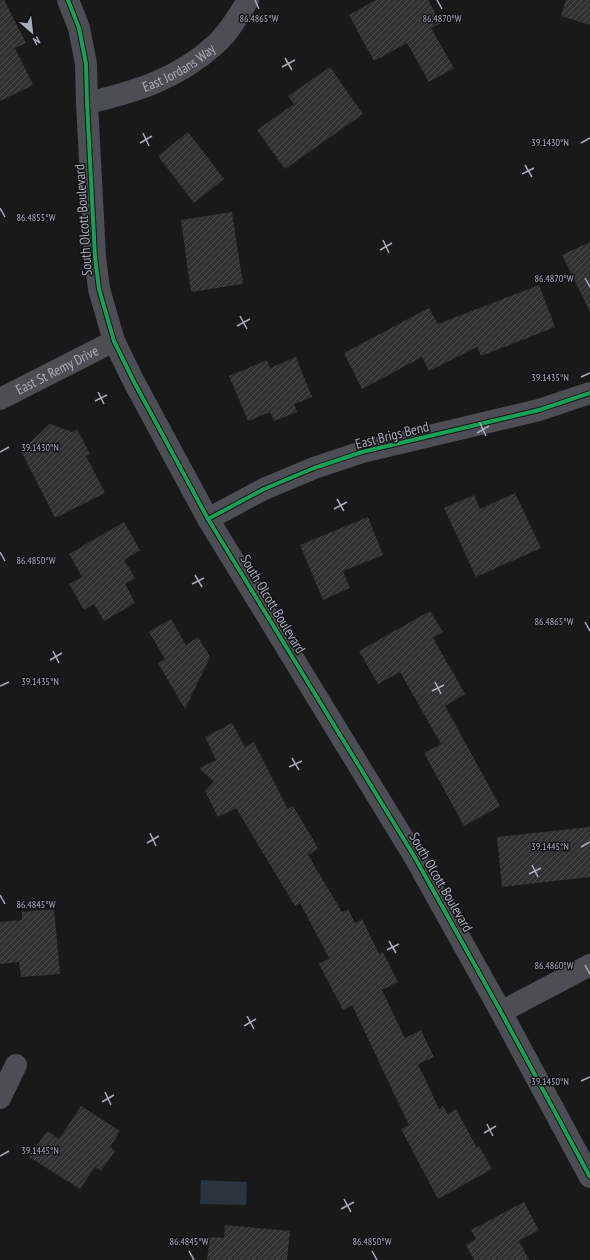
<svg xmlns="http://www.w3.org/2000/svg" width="590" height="1260" viewBox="0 0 590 1260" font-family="'PT Sans Narrow',sans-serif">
<defs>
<pattern id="building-hatch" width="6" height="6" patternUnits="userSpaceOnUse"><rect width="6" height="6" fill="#313132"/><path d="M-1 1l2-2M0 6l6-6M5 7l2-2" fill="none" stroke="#4c4c4e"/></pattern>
</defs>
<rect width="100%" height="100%" fill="#19191a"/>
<path fill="#2b333d" d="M 201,1180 L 247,1182 L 246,1205 L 200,1204 Z"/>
<g fill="url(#building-hatch)">
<path d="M 0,0 L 4,0 L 26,43 L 15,48 L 33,85 L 0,101 Z"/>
<path d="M 376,0 L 428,0 L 441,23 L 431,28 L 454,68 L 429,82 L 407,43 L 374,61 L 349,15 Z"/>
<path d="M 566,0 L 590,0 L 590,25 L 561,16 Z"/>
<path d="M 330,67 L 363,114 L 285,169 L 257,130 L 294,104 L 288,96 Z"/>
<path d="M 188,132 L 224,179 L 194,203 L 158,156 Z"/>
<path d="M 232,212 L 243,284 L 191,292 L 181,220 Z"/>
<path d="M 590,242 L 590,312 L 562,255 Z"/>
<path d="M 539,285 L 555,327 L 481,356 L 477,347 L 429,371 L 422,357 L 362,389 L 344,353 L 429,308 L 438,324 Z"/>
<path d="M 296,357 L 312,397 L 294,404 L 297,412 L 274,421 L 270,412 L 248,421 L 229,376 L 267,360 L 270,368 Z"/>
<path d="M 50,424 L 72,432 L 77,429 L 90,454 L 86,456 L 105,493 L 55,518 L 21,451 Z"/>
<path d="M 515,493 L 541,548 L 476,577 L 444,508 L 474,495 L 480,509 Z"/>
<path d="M 368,517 L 383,555 L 343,571 L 350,588 L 323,600 L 300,545 Z"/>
<path d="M 124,522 L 140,550 L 124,560 L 135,578 L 125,584 L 135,603 L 104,621 L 94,604 L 84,610 L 69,584 L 82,577 L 69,554 Z"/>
<path d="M 430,611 L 443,632 L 433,638 L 465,694 L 445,706 L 500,806 L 464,826 L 424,753 L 441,744 L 400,672 L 378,684 L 359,651 Z"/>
<path d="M 171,619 L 186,645 L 198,637 L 210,657 L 185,709 L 158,663 L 165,659 L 149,632 Z"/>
<path d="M 232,723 L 245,747 L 254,742 L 288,809 L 293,806 L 318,848 L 308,855 L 342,912 L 348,909 L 355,923 L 362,919 L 379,954 L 383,952 L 398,982 L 382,990 L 405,1038 L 421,1030 L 434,1057 L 418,1064 L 439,1109 L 443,1106 L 448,1114 L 456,1109 L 477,1148 L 479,1146 L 492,1169 L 438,1199 L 401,1129 L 409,1125 L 352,1005 L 343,1010 L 319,964 L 329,958 L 300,903 L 295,906 L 236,808 L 218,817 L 205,791 L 214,782 L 199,768 L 216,760 L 205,737 Z"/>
<path d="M 590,827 L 590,877 L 502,887 L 497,837 Z"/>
<path d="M 54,909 L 60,974 L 21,977 L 19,962 L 0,964 L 0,922 L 22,920 L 22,912 Z"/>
<path d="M 81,1106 L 120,1131 L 110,1147 L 115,1151 L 101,1171 L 95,1167 L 80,1189 L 29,1157 L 47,1131 L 59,1139 Z"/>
<path d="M 524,1202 L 539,1230 L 519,1241 L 529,1260 L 474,1260 L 466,1245 L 476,1239 L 471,1230 Z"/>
<path d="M 225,1225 L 290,1231 L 287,1260 L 207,1260 L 210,1237 L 224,1238 Z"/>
</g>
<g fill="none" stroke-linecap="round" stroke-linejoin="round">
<g stroke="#4d4e53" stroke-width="22">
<path d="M 68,0 L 79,28 L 86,64 L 87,103 L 95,257 L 99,289 L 114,341 L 134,382 L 208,519 L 414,856 L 501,1012 L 590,1177"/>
<path id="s1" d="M 87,103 C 135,92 178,79 216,44 C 229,32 239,15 248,0"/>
<path id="s2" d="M 0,399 L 114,341"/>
<path d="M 208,519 L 264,489 L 314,468 L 362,452 L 539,410 L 590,393"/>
<path d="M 501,1012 L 590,965"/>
<path d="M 0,1098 L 16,1065"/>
</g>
<defs>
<g id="cycleway">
<path d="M 68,0 L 79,28 L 86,64 L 87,103 L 95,257 L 99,289 L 114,341 L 134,382 L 208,519 L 414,856 L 501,1012 L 590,1177"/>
<path d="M 208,519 L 264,489 L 314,468 L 362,452 L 539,410 L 590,393"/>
</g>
</defs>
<use href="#cycleway" stroke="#131316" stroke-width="6"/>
<use href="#cycleway" stroke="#1a9f57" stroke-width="4"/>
</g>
<path fill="none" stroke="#a9aebb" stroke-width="1.5" d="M 255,0 L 259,9M 437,0 L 442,9M 285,58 L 292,70M 282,67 L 295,60M 143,133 L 149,146M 140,143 L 152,136M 581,143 L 590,138M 525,165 L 532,177M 522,174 L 534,168M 0,208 L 5,217M 383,240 L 389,253M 380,250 L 392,243M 585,278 L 590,287M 240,316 L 247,329M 237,326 L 250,319M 581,377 L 590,373M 98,392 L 104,404M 95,401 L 107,395M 480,423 L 486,436M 477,433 L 489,426M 0,452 L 9,447M 337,499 L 344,511M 334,509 L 347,502M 0,552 L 5,561M 195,575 L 202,587M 192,584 L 204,578M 585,622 L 590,631M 53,651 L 59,663M 50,660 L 62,653M 435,682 L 441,694M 0,686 L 9,682M 432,691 L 444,685M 292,758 L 299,770M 289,767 L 302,761M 150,833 L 156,846M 147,843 L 159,836M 581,847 L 590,842M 532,865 L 538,877M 529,874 L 541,868M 0,895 L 5,904M 389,941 L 396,953M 387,950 L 399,944M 585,965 L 590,974M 247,1016 L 254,1029M 244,1026 L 256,1019M 581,1081 L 590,1077M 105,1092 L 111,1105M 102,1102 L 114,1095M 487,1124 L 493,1136M 484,1133 L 496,1126M 0,1156 L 9,1151M 344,1199 L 351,1212M 341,1209 L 354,1202M 189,1251 L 194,1260M 372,1251 L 377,1260"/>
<g text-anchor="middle" stroke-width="3" stroke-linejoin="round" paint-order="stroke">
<g font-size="14" fill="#a9aebb" stroke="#131316">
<text dy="5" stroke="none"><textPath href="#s1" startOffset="99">East Jordans Way</textPath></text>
<text transform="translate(83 220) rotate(-94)" y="5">South Olcott Boulevard</text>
<text dy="5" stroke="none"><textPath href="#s2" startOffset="64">East St Remy Drive</textPath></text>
<text transform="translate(392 435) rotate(-14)" y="5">East Brigs Bend</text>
<text transform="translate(273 604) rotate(59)" y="5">South Olcott Boulevard</text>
<text transform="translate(441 882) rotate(60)" y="5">South Olcott Boulevard</text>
</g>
</g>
<g font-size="10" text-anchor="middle" fill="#a9aebb" stroke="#131316" stroke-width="3" stroke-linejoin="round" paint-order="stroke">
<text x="259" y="22">86.4865°W</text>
<text x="442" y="22">86.4870°W</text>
<text x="550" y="146">39.1430°N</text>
<text x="36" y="221">86.4855°W</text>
<text x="554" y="282">86.4870°W</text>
<text x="550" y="381">39.1435°N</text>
<text x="40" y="451">39.1430°N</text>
<text x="36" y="564">86.4850°W</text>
<text x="554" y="625">86.4865°W</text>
<text x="40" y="685">39.1435°N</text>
<text x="550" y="850">39.1445°N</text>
<text x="36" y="908">86.4845°W</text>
<text x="554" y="969">86.4860°W</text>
<text x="550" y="1085">39.1450°N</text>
<text x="40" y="1154">39.1445°N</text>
<text x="189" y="1245">86.4845°W</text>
<text x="372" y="1245">86.4850°W</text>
</g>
<g transform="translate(32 32) rotate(152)" stroke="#131316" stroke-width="3" paint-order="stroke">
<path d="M0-3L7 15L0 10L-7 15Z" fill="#a9aebb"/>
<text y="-6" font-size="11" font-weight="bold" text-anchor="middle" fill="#a9aebb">N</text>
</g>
</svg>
